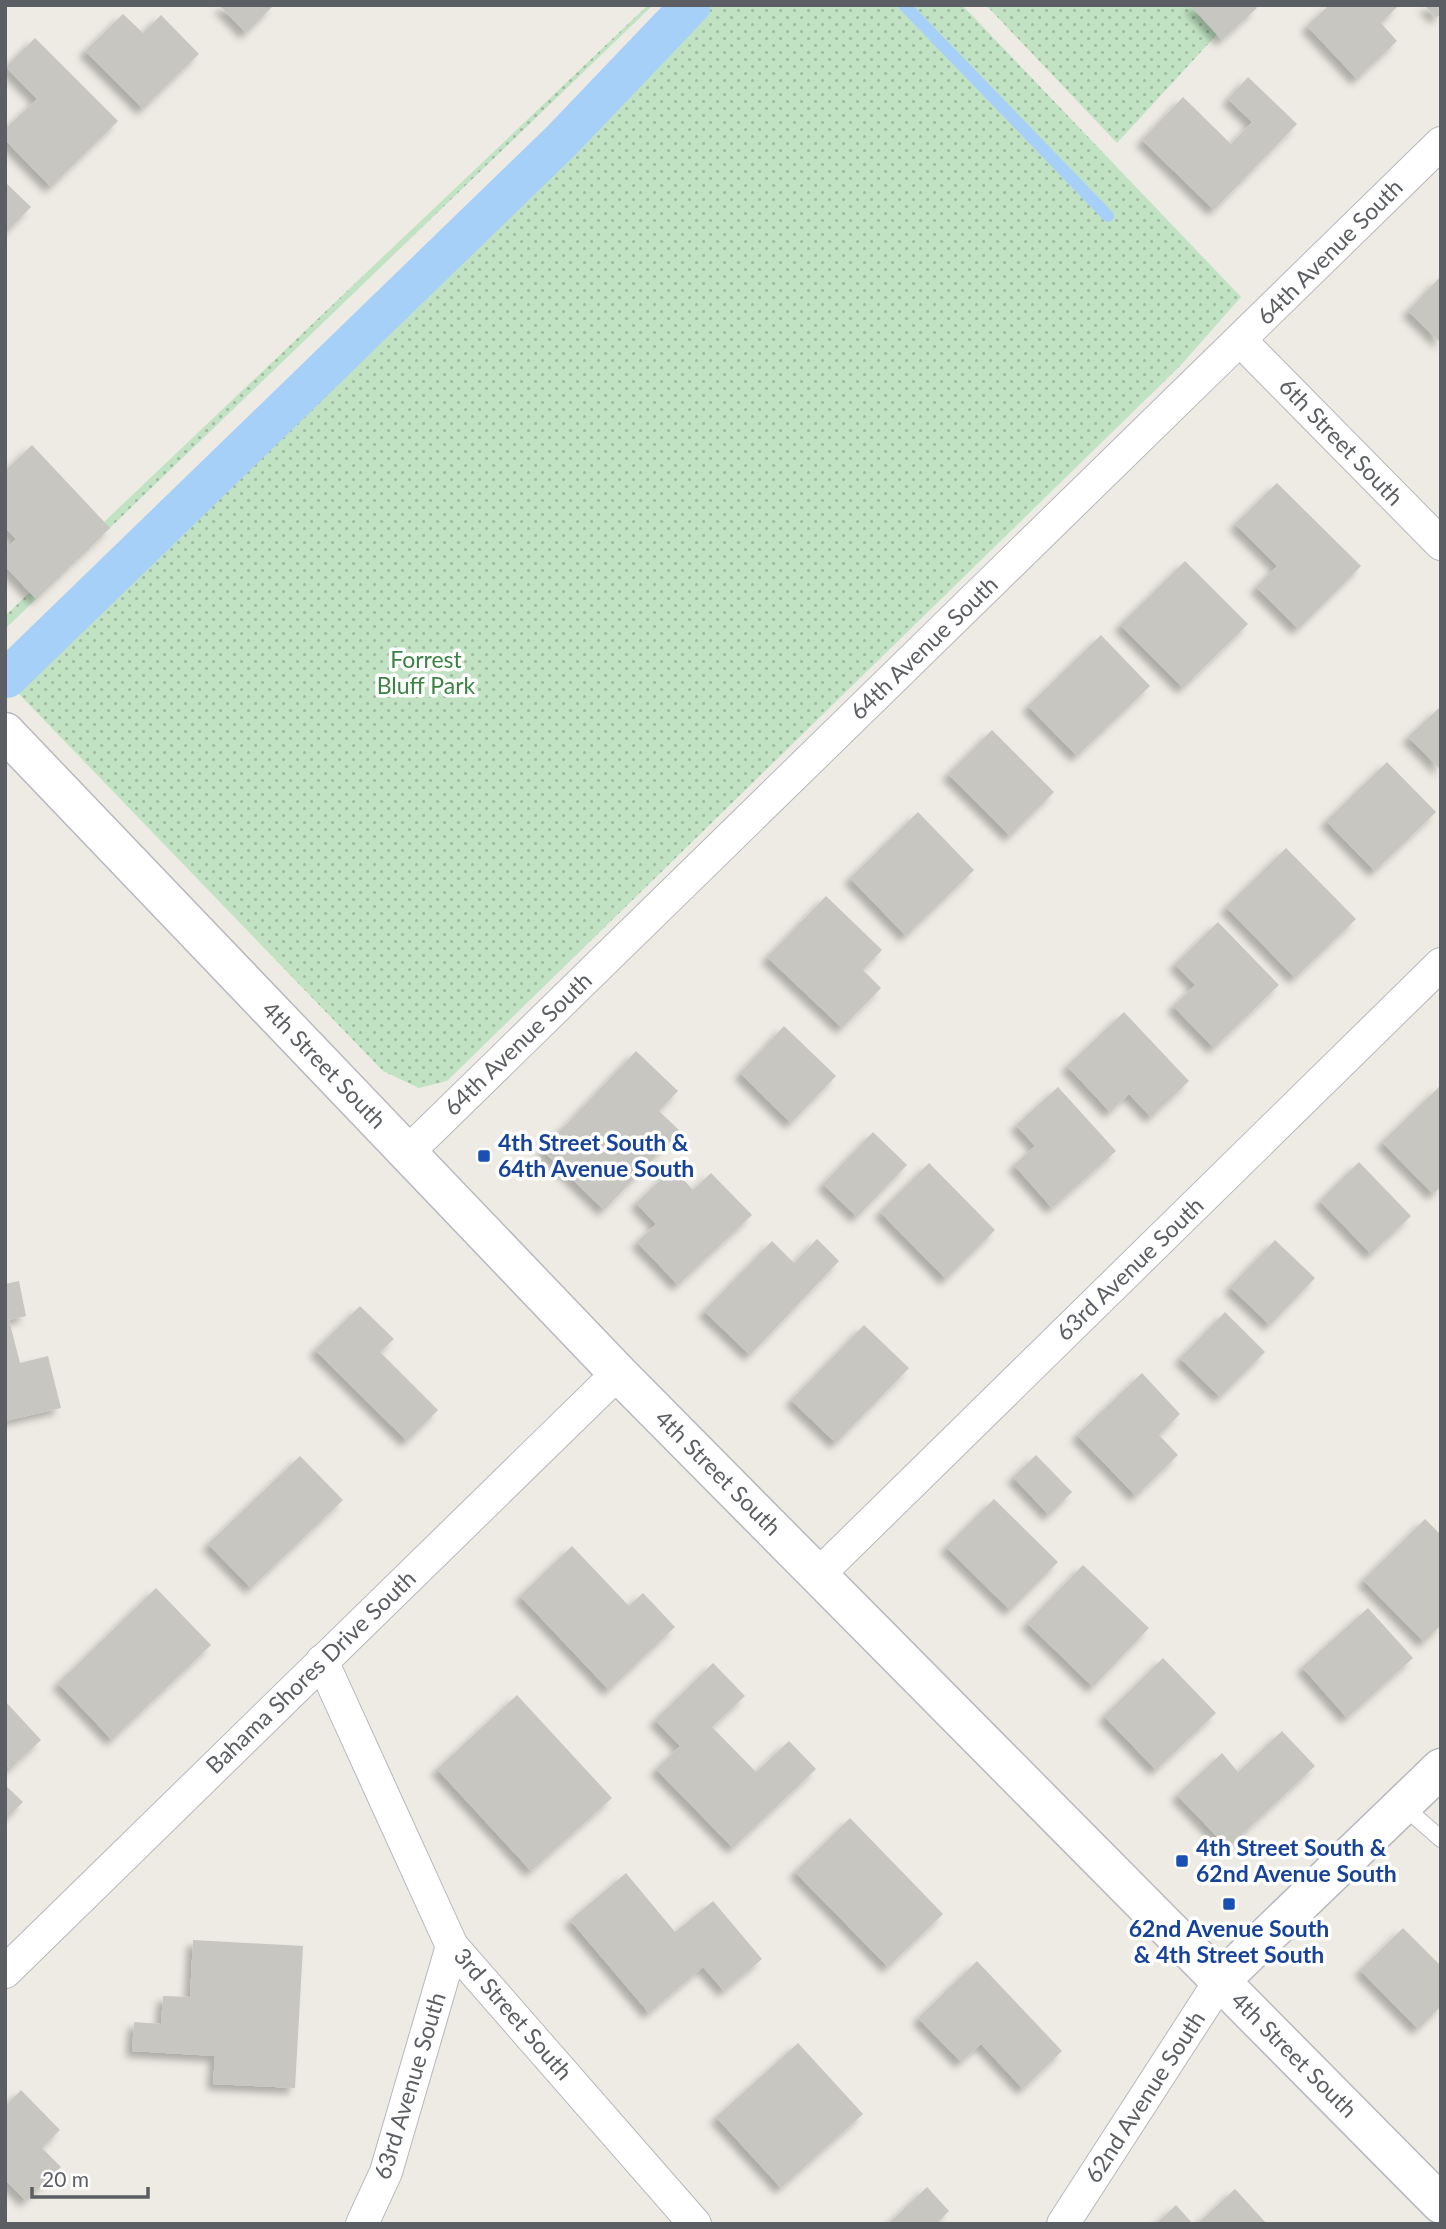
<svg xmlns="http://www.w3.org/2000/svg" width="1446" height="2229" viewBox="0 0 1446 2229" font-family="Lato,sans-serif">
<defs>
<pattern id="park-dots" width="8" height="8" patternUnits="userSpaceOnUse" patternTransform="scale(1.75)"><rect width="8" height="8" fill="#c1e3c3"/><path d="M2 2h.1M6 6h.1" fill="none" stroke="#a0bba2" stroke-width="1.8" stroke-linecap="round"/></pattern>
<filter id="shadow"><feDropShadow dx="-6" dy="6" stdDeviation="3.5" flood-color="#0004"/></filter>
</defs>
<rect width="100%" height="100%" fill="#edebe3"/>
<g fill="url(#park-dots)">
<path d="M 648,5 L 653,5 L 5,629 L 5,616 Z"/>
<path d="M 681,5 L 962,5 L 1241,297 L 1180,366 L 447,1081 L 419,1088 L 383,1071 L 18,693 L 5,655 Z"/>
<path d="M 986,5 L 1244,5 L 1117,143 Z"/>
</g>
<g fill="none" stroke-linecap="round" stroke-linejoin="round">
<path stroke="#a7d0f9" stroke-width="12" d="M 904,5 L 1108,216"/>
<path stroke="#a7d0f9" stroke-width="40" d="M 7,678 L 562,140 L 691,5"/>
</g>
<g fill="#c8c6c0" filter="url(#shadow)">
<path d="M 219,5 L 274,5 L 246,33 Z"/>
<path d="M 1190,5 L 1254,5 L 1257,8 L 1222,40 Z"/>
<path d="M 1329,5 L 1399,5 L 1381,23 L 1397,41 L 1357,79 L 1307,26 Z"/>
<path d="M 1424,5 L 1441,5 L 1441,14 L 1436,18 Z"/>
<path d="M 123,14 L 143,33 L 161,15 L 199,54 L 143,109 L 85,51 Z"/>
<path d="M 35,38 L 118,121 L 51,187 L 5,140 L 5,129 L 37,99 L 6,67 Z"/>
<path d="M 1248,77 L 1297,124 L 1214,210 L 1142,140 L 1183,97 L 1231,144 L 1252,122 L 1228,99 Z"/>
<path d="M 5,182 L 31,207 L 5,234 Z"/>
<path d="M 1441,276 L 1441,343 L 1408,311 Z"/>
<path d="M 32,445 L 110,528 L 36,599 L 5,566 L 5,550 L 16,539 L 5,528 L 5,471 Z"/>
<path d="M 1277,483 L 1361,566 L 1298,629 L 1256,587 L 1277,566 L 1235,524 Z"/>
<path d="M 1185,561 L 1248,624 L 1183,688 L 1120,625 Z"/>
<path d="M 1101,635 L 1150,686 L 1077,756 L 1028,706 Z"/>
<path d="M 1441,706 L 1441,770 L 1408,737 Z"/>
<path d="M 992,730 L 1054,792 L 1010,836 L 948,774 Z"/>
<path d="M 1387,762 L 1436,812 L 1375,871 L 1326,821 Z"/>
<path d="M 918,812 L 974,870 L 906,936 L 850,878 Z"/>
<path d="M 1286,848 L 1356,919 L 1295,978 L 1226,907 Z"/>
<path d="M 826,896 L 882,950 L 863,970 L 881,988 L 842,1028 L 767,957 Z"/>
<path d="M 1218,922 L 1279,985 L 1214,1048 L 1173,1006 L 1195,985 L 1175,964 Z"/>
<path d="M 1124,1012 L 1189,1081 L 1151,1117 L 1129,1094 L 1110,1112 L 1067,1066 Z"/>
<path d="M 784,1026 L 836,1076 L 791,1123 L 740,1073 Z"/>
<path d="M 636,1051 L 678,1091 L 659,1111 L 680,1131 L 604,1210 L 542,1150 Z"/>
<path d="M 1441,1085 L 1441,1187 L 1433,1194 L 1382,1142 Z"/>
<path d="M 1058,1087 L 1116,1151 L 1052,1208 L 1014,1165 L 1035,1146 L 1016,1125 Z"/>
<path d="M 873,1132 L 907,1165 L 857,1217 L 823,1184 Z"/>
<path d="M 1359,1162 L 1411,1216 L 1371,1254 L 1320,1201 Z"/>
<path d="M 929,1163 L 995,1230 L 946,1279 L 880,1212 Z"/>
<path d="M 673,1168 L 693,1190 L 711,1173 L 752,1215 L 678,1285 L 637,1242 L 656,1224 L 636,1203 Z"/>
<path d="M 817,1239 L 839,1261 L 750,1355 L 704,1311 L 772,1241 L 794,1263 Z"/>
<path d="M 1275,1240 L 1315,1278 L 1270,1325 L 1230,1287 Z"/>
<path d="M 19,1281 L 26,1316 L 9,1320 L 20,1363 L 48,1356 L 61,1408 L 5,1421 L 5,1284 Z"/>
<path d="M 360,1306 L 394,1339 L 380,1352 L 438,1410 L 407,1441 L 315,1350 Z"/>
<path d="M 1225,1312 L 1265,1352 L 1220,1397 L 1180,1358 Z"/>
<path d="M 864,1325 L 909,1368 L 836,1443 L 791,1400 Z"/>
<path d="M 1142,1373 L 1180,1414 L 1159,1435 L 1178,1455 L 1136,1496 L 1077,1435 Z"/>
<path d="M 1036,1455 L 1072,1492 L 1049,1515 L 1013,1477 Z"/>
<path d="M 300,1456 L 343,1500 L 251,1588 L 208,1544 Z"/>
<path d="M 994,1499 L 1058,1562 L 1010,1610 L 946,1547 Z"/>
<path d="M 1425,1519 L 1441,1535 L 1441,1625 L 1424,1642 L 1363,1580 Z"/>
<path d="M 572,1546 L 629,1606 L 643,1593 L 675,1627 L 609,1690 L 520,1596 Z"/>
<path d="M 1083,1565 L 1149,1628 L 1093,1687 L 1027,1623 Z"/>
<path d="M 156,1588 L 211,1645 L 112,1740 L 58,1683 Z"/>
<path d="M 1368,1608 L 1413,1658 L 1347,1718 L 1302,1667 Z"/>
<path d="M 1163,1658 L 1216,1713 L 1156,1770 L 1104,1716 Z"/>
<path d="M 713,1663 L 745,1696 L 712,1727 L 756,1772 L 789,1741 L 816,1769 L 733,1848 L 656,1769 L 680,1746 L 655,1720 Z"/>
<path d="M 517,1695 L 612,1798 L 531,1871 L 437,1769 Z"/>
<path d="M 5,1701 L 41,1740 L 10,1769 L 5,1763 Z"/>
<path d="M 1282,1731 L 1315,1766 L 1228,1848 L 1177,1795 L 1222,1753 L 1238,1772 Z"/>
<path d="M 5,1785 L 23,1802 L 5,1820 Z"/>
<path d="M 850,1818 L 943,1914 L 888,1967 L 795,1872 Z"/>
<path d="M 626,1873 L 675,1932 L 713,1901 L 762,1959 L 724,1991 L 703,1967 L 649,2013 L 570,1920 Z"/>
<path d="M 1403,1928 L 1441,1966 L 1441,2006 L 1418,2029 L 1360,1970 Z"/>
<path d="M 193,1940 L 303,1946 L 295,2088 L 213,2084 L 215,2056 L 132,2051 L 134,2022 L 161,2024 L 163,1996 L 190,1997 Z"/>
<path d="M 977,1961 L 1062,2051 L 1023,2089 L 981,2044 L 961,2062 L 918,2018 Z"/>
<path d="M 798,2043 L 863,2114 L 781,2188 L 716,2117 Z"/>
<path d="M 21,2090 L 60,2130 L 42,2148 L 61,2167 L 26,2201 L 5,2180 L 5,2106 Z"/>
<path d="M 927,2187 L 949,2211 L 936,2224 L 888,2224 Z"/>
<path d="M 1235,2189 L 1267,2224 L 1197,2224 Z"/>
<path d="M 1176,2205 L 1193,2224 L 1156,2224 Z"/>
</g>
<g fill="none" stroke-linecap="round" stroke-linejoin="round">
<defs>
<path id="lane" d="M 1402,1805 L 1441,1839"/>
<g id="street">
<path d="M 1240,340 L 1441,544"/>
<path d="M 407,1153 L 1441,143"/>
<path d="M 819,1574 L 1441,964"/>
<path d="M 322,1661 L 452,1946 L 695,2224"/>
<path d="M 5,1972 L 618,1373"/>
<path d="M 362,2224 L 386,2172 L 452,1946"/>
<path d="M 1063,2224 L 1220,1981"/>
</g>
<g id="secondary">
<path d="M 5,732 L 618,1373 L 1441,2204"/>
<path d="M 1220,1981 L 1441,1768"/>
</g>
</defs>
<use href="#lane" stroke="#b6b8bd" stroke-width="18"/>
<use href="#street" stroke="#b6b8bd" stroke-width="34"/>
<use href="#secondary" stroke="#b7b9bf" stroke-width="41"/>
<use href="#lane" stroke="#fff" stroke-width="16"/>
<use href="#street" stroke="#fff" stroke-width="32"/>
<use href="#secondary" stroke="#fff" stroke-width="38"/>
</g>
<g fill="#1a4fb4" stroke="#fff" stroke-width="2.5">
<rect x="477" y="1149" width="14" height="14" rx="3.5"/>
<rect x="1175" y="1854" width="14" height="14" rx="3.5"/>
<rect x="1222" y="1897" width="14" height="14" rx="3.5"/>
</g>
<g text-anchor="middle" stroke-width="7" stroke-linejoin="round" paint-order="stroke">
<g font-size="23" fill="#5b5e63" stroke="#fff">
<text transform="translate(1330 252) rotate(-45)" y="8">64th Avenue South</text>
<text transform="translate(1341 442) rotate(46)" y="8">6th Street South</text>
<text transform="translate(924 648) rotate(-44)" y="8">64th Avenue South</text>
<text transform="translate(518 1044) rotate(-44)" y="8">64th Avenue South</text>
<text transform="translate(324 1065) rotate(46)" y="8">4th Street South</text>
<text transform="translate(1130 1269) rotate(-44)" y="8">63rd Avenue South</text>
<text transform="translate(718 1473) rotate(45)" y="8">4th Street South</text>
<text transform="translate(311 1672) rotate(-44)" y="8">Bahama Shores Drive South</text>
<text transform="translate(513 2014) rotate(49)" y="8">3rd Street South</text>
<text transform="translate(1294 2055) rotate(45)" y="8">4th Street South</text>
<text transform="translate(410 2086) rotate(-73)" y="8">63rd Avenue South</text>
<text transform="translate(1145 2097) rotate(-57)" y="8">62nd Avenue South</text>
</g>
<g font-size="23" fill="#3b8342" stroke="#fff">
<text x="426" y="668">Forrest<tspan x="426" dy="26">Bluff Park</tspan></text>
</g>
<g font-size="23" font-weight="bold" fill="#164399" stroke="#fff" text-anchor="start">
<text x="498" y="1151">4th Street South &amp;<tspan x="498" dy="26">64th Avenue South</tspan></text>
<text x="1196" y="1856">4th Street South &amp;<tspan x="1196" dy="26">62nd Avenue South</tspan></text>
<text x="1229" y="1937" text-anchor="middle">62nd Avenue South<tspan x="1229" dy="26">&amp; 4th Street South</tspan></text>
</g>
</g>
<rect width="1446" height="2229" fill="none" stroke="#5b5e63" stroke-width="14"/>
<path d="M32 2187v10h116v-10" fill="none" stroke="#5b5e63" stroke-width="3.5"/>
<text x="42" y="2187" font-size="21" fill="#5b5e63" stroke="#ffffff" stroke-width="5" paint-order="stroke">20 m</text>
</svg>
